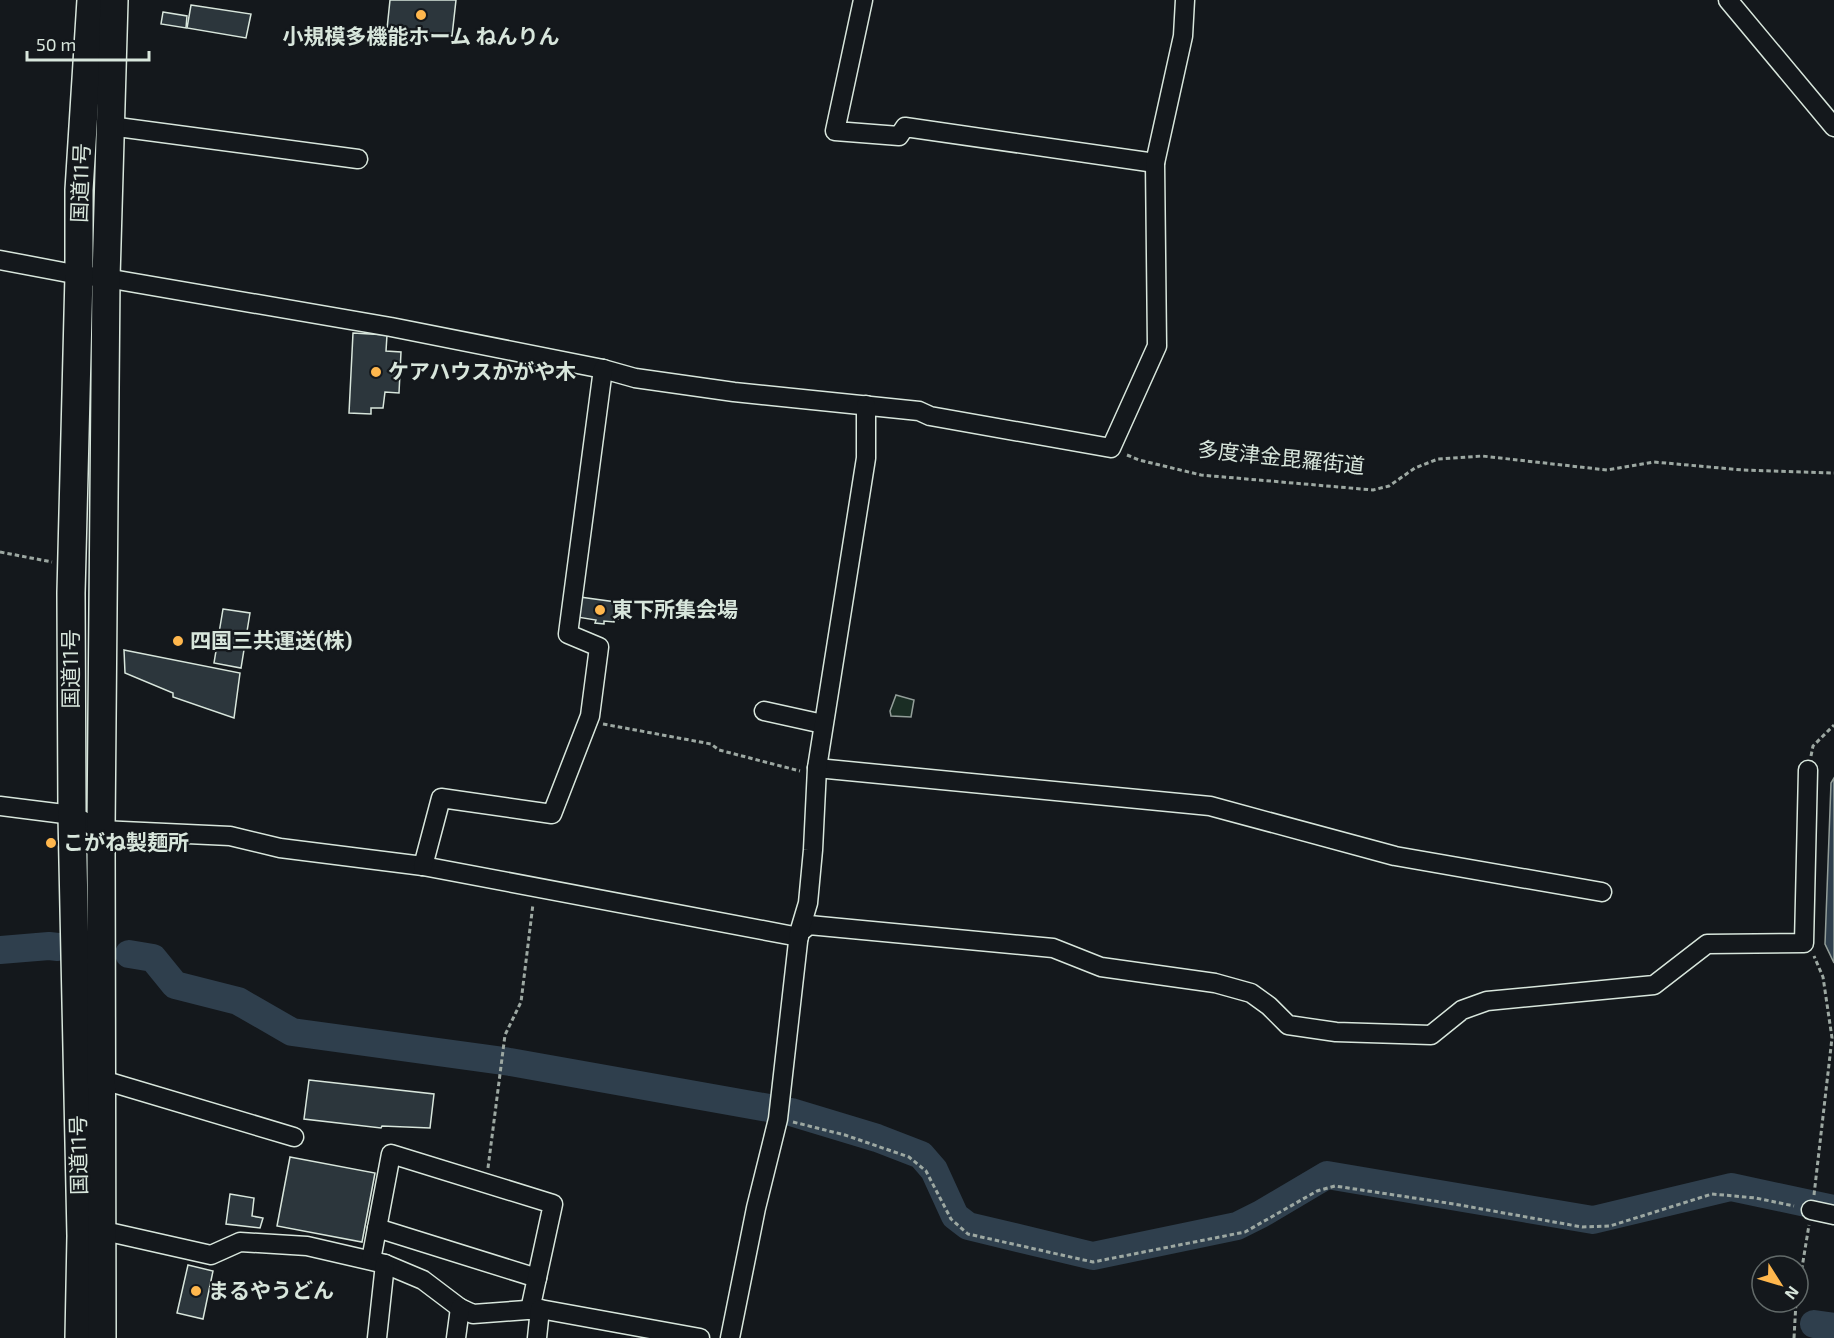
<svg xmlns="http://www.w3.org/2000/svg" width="1834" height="1338" viewBox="0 0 1834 1338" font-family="'Exo 2','Noto Sans JP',sans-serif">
<rect width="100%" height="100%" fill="#14181c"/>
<path fill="#1a2d24" stroke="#939e99" stroke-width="1.5" d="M 896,695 L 914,700 L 911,717 L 891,716 L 890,711 Z"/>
<path fill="#2f3f4d" stroke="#939e99" stroke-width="1.5" d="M 1834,778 L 1834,963 L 1825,944 L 1831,783 Z"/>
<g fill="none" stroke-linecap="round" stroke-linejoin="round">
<g stroke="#2f3f4d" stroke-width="28">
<path d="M 0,950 L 49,946 L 58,947"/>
<path d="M 129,954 L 153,958 L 175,985 L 238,1001 L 292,1032 L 510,1062 L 791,1112 L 877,1138 L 921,1155 L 934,1170 L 955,1216 L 968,1226 L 1093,1256 L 1237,1226 L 1261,1214 L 1327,1175 L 1593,1220 L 1731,1187 L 1834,1209"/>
<path d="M 1814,1324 L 1834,1327"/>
</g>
</g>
<g fill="#2c363c" stroke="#d8e6dc" stroke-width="1.5">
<path d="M 390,0 L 456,0 L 452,36 L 387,29 Z"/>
<path d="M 191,5 L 251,14 L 246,38 L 187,28 Z"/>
<path d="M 163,12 L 187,16 L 186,28 L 161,24 Z"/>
<path d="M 353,333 L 387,335 L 386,351 L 401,352 L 399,393 L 385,392 L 383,408 L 371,408 L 371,414 L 349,413 Z"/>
<path d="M 580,597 L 623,603 L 621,619 L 614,618 L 614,622 L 604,621 L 604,624 L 595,623 L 596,620 L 577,617 Z"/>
<path d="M 223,609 L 250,613 L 241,668 L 214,663 Z"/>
<path d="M 124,650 L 240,673 L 234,718 L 173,697 L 173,693 L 125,673 Z"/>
<path d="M 309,1080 L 434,1094 L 430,1128 L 382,1126 L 381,1128 L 304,1119 Z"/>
<path d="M 290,1157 L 375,1173 L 362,1242 L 277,1226 Z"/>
<path d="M 230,1194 L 254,1198 L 252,1216 L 263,1218 L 260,1228 L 226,1224 Z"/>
<path d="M 188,1265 L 213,1271 L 203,1319 L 177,1313 Z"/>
</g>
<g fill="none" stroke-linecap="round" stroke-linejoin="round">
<defs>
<g id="minor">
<path d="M 863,0 L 835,131 L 899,136 L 905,127 L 1155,163"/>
<path d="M 1728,0 L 1834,127"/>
<path d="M 110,126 L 358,159"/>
<path d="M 0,260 L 79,275 L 106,278 L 391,327 L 603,369 L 635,378 L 734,392 L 919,411 L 930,416 L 1111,448 L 1157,346 L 1155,163 L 1183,36 L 1185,0"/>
<path d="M 764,711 L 823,724"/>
<path d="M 817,768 L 1210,806 L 1395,856 L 1602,892"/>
<path d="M 0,806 L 72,815 L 101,830 L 230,836 L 280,848 L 423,866 L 799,937"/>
<path d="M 423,866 L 441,798 L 552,814 L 590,716 L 599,647 L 568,634 L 603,369"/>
<path d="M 799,933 L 809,925 L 1053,948 L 1101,967 L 1215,983 L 1251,993 L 1269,1006 L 1288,1025 L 1336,1032 L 1431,1035 L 1462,1010 L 1487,1001 L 1654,985 L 1707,944 L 1804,943 L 1808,770"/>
<path d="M 103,1080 L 294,1137"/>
<path d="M 1811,1210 L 1834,1215"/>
<path d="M 91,1228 L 211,1255 L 240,1242 L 307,1246 L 385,1264 L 423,1280 L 460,1308 L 473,1314 L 540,1309 L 700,1338"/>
<path d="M 377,1228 L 537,1278"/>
<path d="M 371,1260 L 391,1154 L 553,1204 L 530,1310"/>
<path d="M 377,1338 L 385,1264"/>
<path d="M 456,1338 L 460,1308"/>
<path d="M 537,1338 L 540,1309"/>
<path d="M 730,1338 L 756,1208 L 778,1119 L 799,933 L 808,903 L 813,850 L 817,768 L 866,458 L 866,405"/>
</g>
<g id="highway">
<path d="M 79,1338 L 81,1236 L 72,815 L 71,593 L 79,275 L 79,190 L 91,0"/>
<path d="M 102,1338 L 101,830 L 106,278 L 114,0"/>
</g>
</defs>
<use href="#minor" stroke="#d8e6dc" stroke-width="21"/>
<use href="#highway" stroke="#d8e6dc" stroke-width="30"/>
<g stroke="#9da8a2" stroke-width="3" stroke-dasharray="4.5 3" stroke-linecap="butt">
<path d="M 1127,455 L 1139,460 L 1201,475 L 1373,490 L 1389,486 L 1415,468 L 1438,459 L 1482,456 L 1607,470 L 1654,462 L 1743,470 L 1834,473"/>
<path d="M 0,552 L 52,562"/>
<path d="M 603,724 L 711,744 L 719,750 L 800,771"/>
<path d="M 1811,756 L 1813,746 L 1834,725"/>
<path d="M 793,1122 L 845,1135 L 909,1157 L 926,1171 L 951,1219 L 968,1234 L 1093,1262 L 1245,1232 L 1317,1191 L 1335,1186 L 1454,1204 L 1582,1227 L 1610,1226 L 1712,1194 L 1756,1198 L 1794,1206"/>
<path d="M 488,1168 L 505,1035 L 521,1002 L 533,904"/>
<path d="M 1814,1195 L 1832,1038 L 1823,977 L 1814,956"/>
<path d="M 1798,1292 L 1809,1225"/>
<path d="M 1794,1338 L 1796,1302"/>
</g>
<use href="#minor" stroke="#14181c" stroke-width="18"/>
<use href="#highway" stroke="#14181c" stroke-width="27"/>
</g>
<g fill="#ffb74d" stroke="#14181c" stroke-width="2">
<circle cx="421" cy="15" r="6"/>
<circle cx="376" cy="372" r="6"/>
<circle cx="600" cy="610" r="6"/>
<circle cx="178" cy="641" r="6"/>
<circle cx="51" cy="843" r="6"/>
<circle cx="196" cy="1291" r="6"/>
</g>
<g text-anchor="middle" stroke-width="4.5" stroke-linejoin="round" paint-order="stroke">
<g font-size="21" font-weight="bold" fill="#d8e6dc" stroke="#14181c" text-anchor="start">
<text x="421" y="44" text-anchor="middle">小規模多機能ホーム ねんりん</text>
<text x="388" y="379">ケアハウスかがや木</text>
<text x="612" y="617">東下所集会場</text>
<text x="190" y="648">四国三共運送(株)</text>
<text x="63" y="850">こがね製麺所</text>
<text x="208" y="1298">まるやうどん</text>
</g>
<g font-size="21" fill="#d8e6dc" stroke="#14181c">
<text transform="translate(81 183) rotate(-88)" y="7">国道11号</text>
<text transform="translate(1281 458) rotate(6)" y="7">多度津金毘羅街道</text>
<text transform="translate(71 669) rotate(-90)" y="7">国道11号</text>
<text transform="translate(79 1155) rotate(-91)" y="7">国道11号</text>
</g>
</g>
<g transform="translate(1780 1284) rotate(127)"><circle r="28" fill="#14181c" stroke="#626a69" stroke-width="1.5"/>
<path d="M0-4.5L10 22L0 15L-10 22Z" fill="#ffb74d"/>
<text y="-9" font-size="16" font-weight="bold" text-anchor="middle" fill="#d8e6dc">N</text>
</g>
<path d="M27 51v9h122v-9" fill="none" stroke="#d8e6dc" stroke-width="3"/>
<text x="36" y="51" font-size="18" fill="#d8e6dc" stroke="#14181c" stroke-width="4.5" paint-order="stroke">50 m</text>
</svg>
